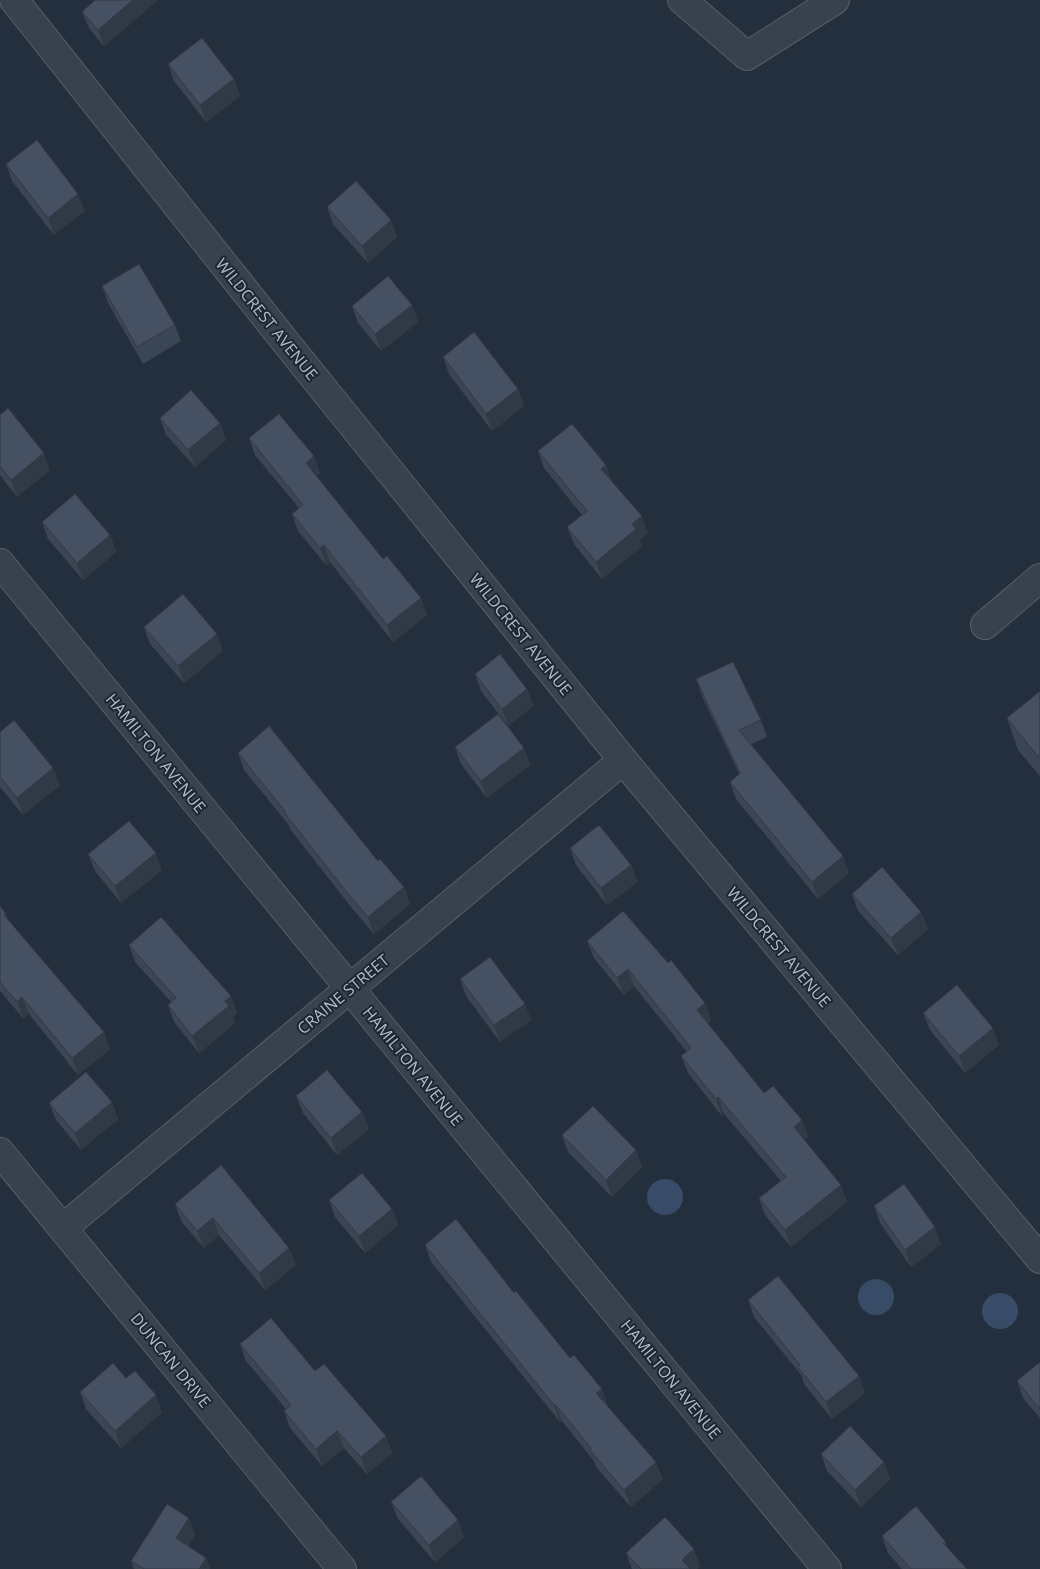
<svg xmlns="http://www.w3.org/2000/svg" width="1040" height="1569" viewBox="0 0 1040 1569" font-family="'Open Sans',sans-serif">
<rect width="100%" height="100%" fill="#242f3e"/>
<g fill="#394c67">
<circle cx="665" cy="1197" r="18"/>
<circle cx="876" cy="1297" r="18"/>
<circle cx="1000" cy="1311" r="18"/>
</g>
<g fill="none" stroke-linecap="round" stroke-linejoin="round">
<defs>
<g id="minor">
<path d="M 14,0 L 288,345 L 623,760 L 1040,1259"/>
<path d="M 682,0 L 747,56 L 835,0"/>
<path d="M 0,563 L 827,1569"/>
<path d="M 985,625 L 1040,578"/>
<path d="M 0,1152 L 342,1569"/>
<path d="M 63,1228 L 623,760"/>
</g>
</defs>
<use href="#minor" stroke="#565f6c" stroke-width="30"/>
<use href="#minor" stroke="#38414e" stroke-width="28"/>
</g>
<g fill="#3b4654">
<path d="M 95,0 L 104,47 L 89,28 L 82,12 Z"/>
<path d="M 168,64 L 234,79 L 240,96 L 206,122 L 174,81 Z"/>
<path d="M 6,164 L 85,211 L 54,235 L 12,181 Z"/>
<path d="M 327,207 L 391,220 L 397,237 L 368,263 L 333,224 Z"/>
<path d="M 102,286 L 175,325 L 181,341 L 143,364 L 108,303 Z"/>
<path d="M 412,305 L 418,322 L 381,351 L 358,323 L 352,306 Z"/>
<path d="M 443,357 L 518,389 L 524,406 L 492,431 L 449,374 Z"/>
<path d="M 0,415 L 50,470 L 17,497 L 0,475 Z"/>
<path d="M 160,418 L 220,423 L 226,440 L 195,467 L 166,435 Z"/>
<path d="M 249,438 L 314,456 L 320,473 L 316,476 L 383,559 L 421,598 L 427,615 L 393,642 L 330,562 L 326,565 L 298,531 L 292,514 L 299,508 L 255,455 Z"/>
<path d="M 538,451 L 606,465 L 611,481 L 648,533 L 640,540 L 642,546 L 602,579 L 574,544 L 567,527 L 582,515 L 544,468 Z"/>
<path d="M 42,522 L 110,535 L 116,552 L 83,580 L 48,539 Z"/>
<path d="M 144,627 L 223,651 L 184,683 L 150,644 Z"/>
<path d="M 475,674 L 527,689 L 533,706 L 508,726 L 481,691 Z"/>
<path d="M 696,679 L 761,720 L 767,737 L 751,744 L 849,873 L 818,899 L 736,799 L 730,782 L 739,774 L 702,696 Z"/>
<path d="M 1040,691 L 1040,776 L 1018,750 L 1007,718 Z"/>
<path d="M 0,732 L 60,785 L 23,815 L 0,787 Z"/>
<path d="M 455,747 L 524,748 L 530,765 L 487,798 L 461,764 Z"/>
<path d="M 238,753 L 378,861 L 404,887 L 410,904 L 374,934 L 351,907 L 290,829 L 288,824 L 244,770 Z"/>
<path d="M 570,848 L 631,865 L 637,882 L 607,905 L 576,865 Z"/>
<path d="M 88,854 L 162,870 L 121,903 L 95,871 Z"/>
<path d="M 852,894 L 921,912 L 928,929 L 898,955 L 858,911 Z"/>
<path d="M 0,906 L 6,914 L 8,920 L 110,1049 L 78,1075 L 29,1014 L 23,1018 L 0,991 Z"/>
<path d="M 587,941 L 668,963 L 705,1003 L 711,1020 L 707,1023 L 764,1093 L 802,1120 L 808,1137 L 804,1140 L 841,1185 L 847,1202 L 791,1247 L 765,1215 L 759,1198 L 781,1181 L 724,1114 L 722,1116 L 688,1073 L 681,1056 L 687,1052 L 634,986 L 624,995 L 594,958 Z"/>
<path d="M 129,945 L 231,996 L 237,1013 L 233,1017 L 235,1023 L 199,1053 L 174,1022 L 168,1005 L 171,1002 L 135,962 Z"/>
<path d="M 460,979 L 531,1020 L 500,1042 L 466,996 Z"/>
<path d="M 923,1013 L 999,1045 L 965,1073 L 930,1030 Z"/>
<path d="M 296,1096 L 362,1112 L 369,1129 L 337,1155 L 303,1113 Z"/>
<path d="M 112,1102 L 118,1119 L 81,1150 L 56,1120 L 49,1103 Z"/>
<path d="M 562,1135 L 636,1150 L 642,1167 L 612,1197 L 568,1152 Z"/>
<path d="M 329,1200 L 392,1209 L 398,1225 L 365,1253 L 335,1217 Z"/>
<path d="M 175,1204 L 289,1248 L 296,1265 L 265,1290 L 219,1235 L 204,1248 L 181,1221 Z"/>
<path d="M 874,1206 L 941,1244 L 911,1267 L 880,1223 Z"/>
<path d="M 425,1245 L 514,1293 L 608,1406 L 663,1479 L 631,1507 L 596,1467 L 594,1461 L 562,1421 L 560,1422 L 431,1262 Z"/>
<path d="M 748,1300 L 859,1376 L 865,1393 L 832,1419 L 804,1384 L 802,1376 L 754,1317 Z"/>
<path d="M 240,1344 L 315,1371 L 386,1436 L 392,1453 L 367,1474 L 344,1448 L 322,1466 L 290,1428 L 284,1411 L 286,1409 L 246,1361 Z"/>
<path d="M 1040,1362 L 1040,1418 L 1023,1398 L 1017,1381 Z"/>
<path d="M 126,1378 L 162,1412 L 121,1448 L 86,1409 L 80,1392 Z"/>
<path d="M 821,1454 L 884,1462 L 890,1479 L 861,1507 L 827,1471 Z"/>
<path d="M 391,1502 L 458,1520 L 464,1537 L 435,1562 L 398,1519 Z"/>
<path d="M 195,1534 L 188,1546 L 206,1558 L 210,1569 L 134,1569 L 131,1561 Z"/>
<path d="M 882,1536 L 945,1541 L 947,1547 L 967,1569 L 902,1569 L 888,1553 Z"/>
<path d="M 626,1553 L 700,1566 L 697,1569 L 632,1569 Z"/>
</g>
<g fill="#303945">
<path d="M 133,0 L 158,0 L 104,47 L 98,30 Z"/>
<path d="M 234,79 L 240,96 L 206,122 L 200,105 Z"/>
<path d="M 78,194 L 85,211 L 54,235 L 48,218 Z"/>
<path d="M 391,220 L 397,237 L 368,263 L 362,246 Z"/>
<path d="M 412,305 L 418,322 L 381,351 L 375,334 Z"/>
<path d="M 518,389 L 524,406 L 492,431 L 486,414 Z"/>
<path d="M 220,423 L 226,440 L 195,467 L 188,450 Z"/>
<path d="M 44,453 L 50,470 L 17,497 L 11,480 Z"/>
<path d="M 314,456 L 320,473 L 312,479 L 306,463 Z"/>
<path d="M 606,465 L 612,482 L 601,469 Z"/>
<path d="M 642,516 L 648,533 L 640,540 L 642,546 L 602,579 L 596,562 L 632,524 Z"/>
<path d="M 110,535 L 116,552 L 83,580 L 77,563 Z"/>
<path d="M 324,545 L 330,562 L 326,565 L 320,548 Z"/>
<path d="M 421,598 L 427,615 L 393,642 L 387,625 Z"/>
<path d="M 217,634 L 223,651 L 184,683 L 178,666 Z"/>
<path d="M 527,689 L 533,706 L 508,726 L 502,709 Z"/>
<path d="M 524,748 L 530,765 L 487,798 L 481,781 Z"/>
<path d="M 53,768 L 60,785 L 23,815 L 17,798 Z"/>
<path d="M 156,853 L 162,870 L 121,903 L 115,886 Z"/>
<path d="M 843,856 L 849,873 L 818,899 L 812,882 Z"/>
<path d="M 631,865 L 637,882 L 607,905 L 601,888 Z"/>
<path d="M 404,887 L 410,904 L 374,934 L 368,917 Z"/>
<path d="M 921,912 L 928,929 L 898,955 L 891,938 Z"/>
<path d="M 628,969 L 634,986 L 624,995 L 617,978 Z"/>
<path d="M 231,996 L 237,1013 L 233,1017 L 235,1023 L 199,1053 L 192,1036 L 225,1001 Z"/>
<path d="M 22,997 L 29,1014 L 23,1018 L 17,1002 Z"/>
<path d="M 705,1003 L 711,1020 L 703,1027 L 697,1010 Z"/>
<path d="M 525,1004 L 531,1020 L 500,1042 L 494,1025 Z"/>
<path d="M 993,1028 L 999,1045 L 965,1073 L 959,1056 Z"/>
<path d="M 104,1032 L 110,1049 L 78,1075 L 72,1058 Z"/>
<path d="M 718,1097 L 724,1114 L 722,1116 L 716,1099 Z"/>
<path d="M 112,1102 L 118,1119 L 81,1150 L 75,1133 Z"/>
<path d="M 362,1112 L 369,1129 L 337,1155 L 331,1138 Z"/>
<path d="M 802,1120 L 808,1137 L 800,1144 L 794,1127 Z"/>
<path d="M 636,1150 L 642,1167 L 612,1197 L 606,1180 Z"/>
<path d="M 841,1185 L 847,1202 L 791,1247 L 785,1230 Z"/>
<path d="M 392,1209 L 398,1225 L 365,1253 L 359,1236 Z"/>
<path d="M 213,1218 L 219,1235 L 204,1248 L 197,1231 Z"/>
<path d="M 935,1227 L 941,1244 L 911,1267 L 905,1250 Z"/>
<path d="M 289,1248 L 296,1265 L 265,1290 L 259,1273 Z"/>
<path d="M 859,1376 L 865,1393 L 832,1419 L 826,1402 Z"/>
<path d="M 602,1389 L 608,1406 L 603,1410 L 596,1393 Z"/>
<path d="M 156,1395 L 162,1412 L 121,1448 L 115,1431 Z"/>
<path d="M 555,1404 L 562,1421 L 560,1422 L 554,1405 Z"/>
<path d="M 337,1431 L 344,1448 L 322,1466 L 316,1449 Z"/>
<path d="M 386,1436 L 392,1453 L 367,1474 L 361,1457 Z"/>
<path d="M 656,1462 L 663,1479 L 631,1507 L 624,1490 Z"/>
<path d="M 884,1462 L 890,1479 L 861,1507 L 855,1490 Z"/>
<path d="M 189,1518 L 195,1534 L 182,1555 L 176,1538 Z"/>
<path d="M 458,1520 L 464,1537 L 435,1562 L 429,1545 Z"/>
<path d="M 694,1549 L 700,1566 L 697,1569 L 685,1569 L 682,1560 Z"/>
<path d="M 206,1558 L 210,1569 L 199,1569 Z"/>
</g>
<g fill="#455162" stroke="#303945">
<path d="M 95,0 L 133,0 L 98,30 L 82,12 Z"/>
<path d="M 202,38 L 234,79 L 200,105 L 168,64 Z"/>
<path d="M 37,140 L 78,194 L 48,218 L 6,164 Z"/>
<path d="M 356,181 L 391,220 L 362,246 L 327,207 Z"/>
<path d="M 139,264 L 175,325 L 137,347 L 102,286 Z"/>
<path d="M 388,276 L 412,305 L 375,334 L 352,306 Z"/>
<path d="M 474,332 L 518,389 L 486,414 L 443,357 Z"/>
<path d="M 191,390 L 220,423 L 188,450 L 160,418 Z"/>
<path d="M 8,408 L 44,453 L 11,480 L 0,466 L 0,415 Z"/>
<path d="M 279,414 L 314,456 L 306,463 L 383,559 L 387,556 L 421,598 L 387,625 L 324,545 L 320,548 L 292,514 L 303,505 L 249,438 Z"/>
<path d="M 572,424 L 606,465 L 601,469 L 642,516 L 632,524 L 636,529 L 596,562 L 567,527 L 587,511 L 538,451 Z"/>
<path d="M 75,494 L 110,535 L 77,563 L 42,522 Z"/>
<path d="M 183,594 L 217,634 L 178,666 L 144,627 Z"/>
<path d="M 500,654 L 527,689 L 502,709 L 475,674 Z"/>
<path d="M 733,662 L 761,720 L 739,730 L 843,856 L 812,882 L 730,782 L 740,773 L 696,679 Z"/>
<path d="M 1040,691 L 1040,759 L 1007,718 Z"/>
<path d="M 498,714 L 524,748 L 481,781 L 455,747 Z"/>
<path d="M 14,720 L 53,768 L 17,798 L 0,777 L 0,732 Z"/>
<path d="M 269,726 L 378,861 L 380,859 L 404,887 L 368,917 L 345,890 L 284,812 L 285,811 L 238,753 Z"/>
<path d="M 129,821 L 156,853 L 115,886 L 88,854 Z"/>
<path d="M 599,825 L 631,865 L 601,888 L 570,848 Z"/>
<path d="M 882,867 L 921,912 L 891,938 L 852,894 Z"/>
<path d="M 0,906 L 6,914 L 4,915 L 104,1032 L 72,1058 L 22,997 L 17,1002 L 0,982 Z"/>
<path d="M 623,911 L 668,963 L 671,960 L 705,1003 L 697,1010 L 764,1093 L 773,1086 L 802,1120 L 794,1127 L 841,1185 L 785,1230 L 759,1198 L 786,1177 L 718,1097 L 716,1099 L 681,1056 L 691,1048 L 628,969 L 617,978 L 587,941 Z"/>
<path d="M 161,917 L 231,996 L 225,1001 L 229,1006 L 192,1036 L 168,1005 L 176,998 L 129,945 Z"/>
<path d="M 490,957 L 525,1004 L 494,1025 L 460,979 Z"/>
<path d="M 957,985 L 993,1028 L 959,1056 L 923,1013 Z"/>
<path d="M 327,1070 L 362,1112 L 331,1138 L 296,1096 Z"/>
<path d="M 86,1072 L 112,1102 L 75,1133 L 49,1103 Z"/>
<path d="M 593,1106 L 636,1150 L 606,1180 L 562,1135 Z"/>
<path d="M 221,1165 L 289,1248 L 259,1273 L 213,1218 L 197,1231 L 175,1204 Z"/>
<path d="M 362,1173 L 392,1209 L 359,1236 L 329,1200 Z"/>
<path d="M 904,1184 L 935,1227 L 905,1250 L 874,1206 Z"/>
<path d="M 456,1219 L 514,1293 L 516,1291 L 570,1358 L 574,1355 L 602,1389 L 596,1393 L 656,1462 L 624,1490 L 590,1450 L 591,1448 L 555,1404 L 554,1405 L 425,1245 Z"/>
<path d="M 778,1276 L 859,1376 L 826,1402 L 798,1367 L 800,1365 L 748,1300 Z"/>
<path d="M 271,1318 L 315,1371 L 324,1364 L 386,1436 L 361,1457 L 337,1431 L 316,1449 L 284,1411 L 291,1405 L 240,1344 Z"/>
<path d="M 1040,1362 L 1040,1409 L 1017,1381 Z"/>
<path d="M 113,1363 L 126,1378 L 135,1371 L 156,1395 L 115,1431 L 80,1392 Z"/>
<path d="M 850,1426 L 884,1462 L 855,1490 L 821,1454 Z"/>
<path d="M 421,1476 L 458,1520 L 429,1545 L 391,1502 Z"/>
<path d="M 167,1504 L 189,1518 L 176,1538 L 206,1558 L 199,1569 L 144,1569 L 131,1561 Z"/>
<path d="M 916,1506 L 945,1541 L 943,1543 L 967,1569 L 911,1569 L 882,1536 Z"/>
<path d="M 665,1517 L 694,1549 L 682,1560 L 690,1569 L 641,1569 L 626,1553 Z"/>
</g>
<g text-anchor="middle" stroke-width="4" stroke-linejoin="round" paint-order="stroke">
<g font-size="16" fill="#b4bcc9" stroke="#1d2633">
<text transform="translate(267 319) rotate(51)" y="6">WILDCREST AVENUE</text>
<text transform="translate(521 634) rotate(51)" y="6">WILDCREST AVENUE</text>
<text transform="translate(156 753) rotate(51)" y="6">HAMILTON AVENUE</text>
<text transform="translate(779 947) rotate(50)" y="6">WILDCREST AVENUE</text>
<text transform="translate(343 994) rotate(-40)" y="6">CRAINE STREET</text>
<text transform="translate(413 1066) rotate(51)" y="6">HAMILTON AVENUE</text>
<text transform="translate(171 1360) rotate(51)" y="6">DUNCAN DRIVE</text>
<text transform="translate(671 1379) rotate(51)" y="6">HAMILTON AVENUE</text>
</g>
</g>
</svg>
